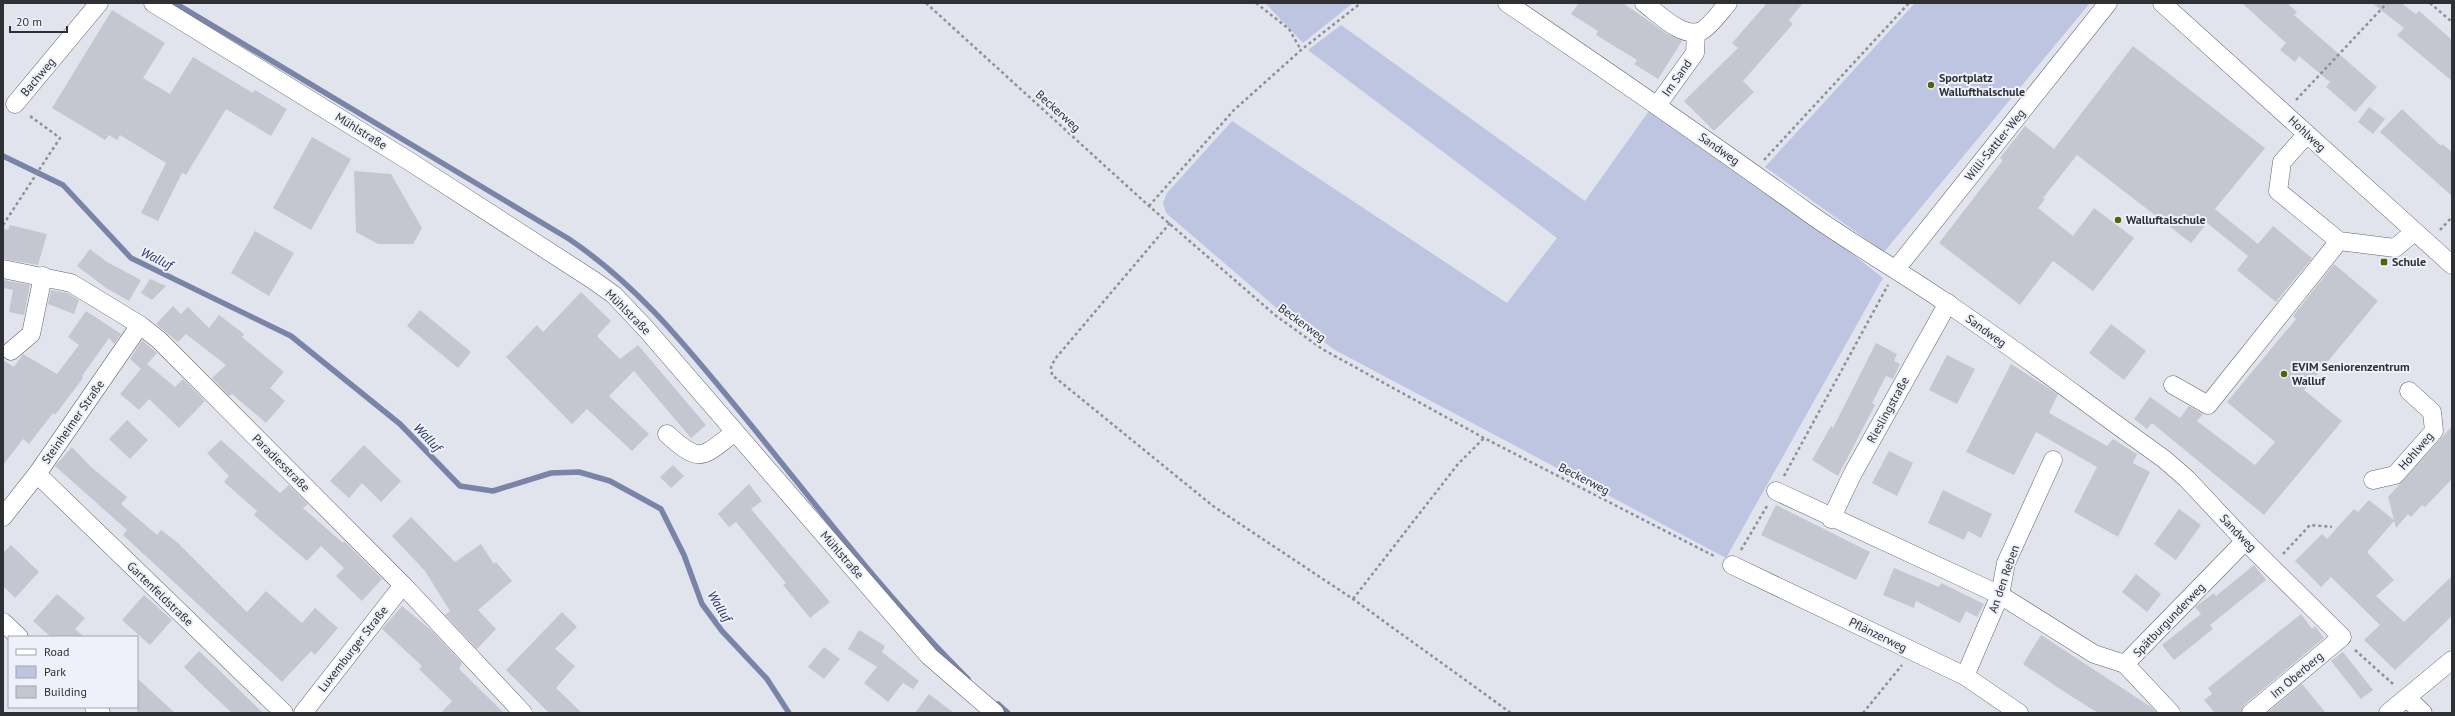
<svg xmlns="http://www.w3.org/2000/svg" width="2455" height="716" viewBox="0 0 2455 716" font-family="'PT Sans',sans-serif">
<rect width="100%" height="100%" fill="#e1e4ed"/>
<g fill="#bdc5e1">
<path d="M 1265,3 L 1353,3 L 1303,43 Z"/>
<path d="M 1915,3 L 2090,3 L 1884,252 L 1765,167 Z"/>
<path d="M 1341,25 L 1585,201 L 1651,108 L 1789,204 L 1883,278 L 1726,558 L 1335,350 L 1280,311 L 1166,213 L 1163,203 L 1167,193 L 1232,121 L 1507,303 L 1557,238 L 1308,50 Z"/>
</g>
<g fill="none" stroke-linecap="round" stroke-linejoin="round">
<g stroke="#7a84a8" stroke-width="5.5">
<path d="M 175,3 L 569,239 C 640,287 688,349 742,414 C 816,504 886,598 968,679"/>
<path d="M 3,156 L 63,185 L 131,258 L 291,336 L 400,424 L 460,486 L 493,491 L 551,473 L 579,472 L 610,481 L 661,509 L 684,555 L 702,604 L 722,631 L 767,679 L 789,713"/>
<path d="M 998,704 L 1008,713"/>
</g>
</g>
<g fill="#c4c7d0">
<path d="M 1579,3 L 1623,3 L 1666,33 L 1682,41 L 1658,79 L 1634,64 L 1637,60 L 1596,35 L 1598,31 L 1571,14 Z"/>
<path d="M 1767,3 L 1803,3 L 1789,20 L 1793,24 L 1743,81 L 1754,92 L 1714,131 L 1684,101 L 1738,48 L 1732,43 Z"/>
<path d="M 2242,3 L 2287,3 L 2297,12 L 2294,15 L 2377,87 L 2355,112 L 2326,87 L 2330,82 L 2299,56 L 2295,62 L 2280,50 L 2286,43 Z"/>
<path d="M 2372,3 L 2401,3 L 2416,14 L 2419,11 L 2452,40 L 2452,81 L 2397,35 L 2404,28 Z"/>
<path d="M 112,10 L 165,43 L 143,78 L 170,94 L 193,57 L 253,93 L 255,90 L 287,109 L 271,136 L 226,109 L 186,175 L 182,173 L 158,221 L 141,213 L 166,163 L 120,135 L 117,140 L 109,135 L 105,140 L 52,108 Z"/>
<path d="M 2133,46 L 2265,148 L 2215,209 L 2258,244 L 2273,226 L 2312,258 L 2276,302 L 2237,270 L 2248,256 L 2207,223 L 2191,243 L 2077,155 L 2043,198 L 2045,199 L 2038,208 L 2073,236 L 2094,208 L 2134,238 L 2093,291 L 2053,261 L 2020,305 L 1939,243 L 2003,160 L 2000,158 L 2025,126 L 2054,149 Z"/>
<path d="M 2369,107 L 2385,119 L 2373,134 L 2358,122 Z"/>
<path d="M 2402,109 L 2441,146 L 2442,144 L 2452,152 L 2452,196 L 2380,132 Z"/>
<path d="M 312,137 L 351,159 L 311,230 L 273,208 Z"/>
<path d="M 354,171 L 391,174 L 422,228 L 413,244 L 378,244 L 356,232 Z"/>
<path d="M 10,225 L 47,234 L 38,265 L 3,259 L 3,228 L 8,230 Z"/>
<path d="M 255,231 L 294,253 L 269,296 L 231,273 Z"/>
<path d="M 90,249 L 107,262 L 141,280 L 129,301 L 106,288 L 77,266 Z"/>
<path d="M 2334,264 L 2378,301 L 2304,390 L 2342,421 L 2264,515 L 2152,423 L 2147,429 L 2134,419 L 2150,397 L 2180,418 L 2189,406 L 2203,414 L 2197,421 L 2255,465 L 2275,442 L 2227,402 L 2296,319 L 2293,316 Z"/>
<path d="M 150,279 L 166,286 L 152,300 L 141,293 Z"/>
<path d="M 3,280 L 30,285 L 24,315 L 9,312 L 13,290 L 3,288 Z"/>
<path d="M 51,290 L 67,293 L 79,300 L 74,314 L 48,304 Z"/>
<path d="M 581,292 L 611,321 L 597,336 L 620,359 L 638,345 L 706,425 L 691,438 L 634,371 L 609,396 L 649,434 L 632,451 L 587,409 L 572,424 L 506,357 L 537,325 L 543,332 Z"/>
<path d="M 173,306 L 181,314 L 188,307 L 209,328 L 219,315 L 244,334 L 242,337 L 284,372 L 270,388 L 285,401 L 266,423 L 232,394 L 229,396 L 212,378 L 226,365 L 186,334 L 178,342 L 156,324 Z"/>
<path d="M 420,310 L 471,352 L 458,368 L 407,326 Z"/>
<path d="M 86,311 L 121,334 L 114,344 L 109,338 L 82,376 L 83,378 L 55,415 L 53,413 L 29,444 L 23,439 L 3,465 L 3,360 L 14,367 L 23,354 L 57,374 L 79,345 L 68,337 Z"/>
<path d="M 2111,324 L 2146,351 L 2124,380 L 2089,353 Z"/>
<path d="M 142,340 L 157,353 L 147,364 L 175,387 L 183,379 L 205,401 L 179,428 L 149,399 L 139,410 L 120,394 L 141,369 L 130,359 Z"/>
<path d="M 1876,343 L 1897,354 L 1894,361 L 1900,364 L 1893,379 L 1886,376 L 1872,403 L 1875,405 L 1838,476 L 1812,460 L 1831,426 L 1833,428 Z"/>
<path d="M 1947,355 L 1975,369 L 1957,404 L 1929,390 Z"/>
<path d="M 2011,364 L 2058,394 L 2049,413 L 2107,446 L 2113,439 L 2137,454 L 2133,463 L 2150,472 L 2118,537 L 2074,512 L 2097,467 L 2036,432 L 2014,475 L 1966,452 Z"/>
<path d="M 127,420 L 148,440 L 130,459 L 109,439 Z"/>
<path d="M 2452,426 L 2452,479 L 2425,507 L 2422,505 L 2411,517 L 2408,514 L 2396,528 L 2394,521 L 2367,552 L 2394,580 L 2376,596 L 2404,622 L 2452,576 L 2452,616 L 2395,670 L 2364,640 L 2380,625 L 2331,577 L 2321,587 L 2295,561 L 2322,534 L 2327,539 L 2354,509 L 2358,512 L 2369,500 L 2394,520 L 2388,497 Z"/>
<path d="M 221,440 L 280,493 L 289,485 L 308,504 L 303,508 L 343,543 L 344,541 L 382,579 L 362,601 L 336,576 L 344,568 L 321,546 L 307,561 L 254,515 L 257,511 L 224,482 L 229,476 L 207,453 Z"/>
<path d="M 364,445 L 401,481 L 381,502 L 362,483 L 349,498 L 330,481 Z"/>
<path d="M 72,447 L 90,466 L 127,497 L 121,504 L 157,535 L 161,530 L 178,543 L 247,612 L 266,591 L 302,623 L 315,608 L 338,628 L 315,655 L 311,651 L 282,682 L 123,535 L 127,530 L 55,466 Z"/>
<path d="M 1889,451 L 1913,463 L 1897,496 L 1872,483 Z"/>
<path d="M 673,465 L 684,476 L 671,488 L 660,477 Z"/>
<path d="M 749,484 L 762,501 L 751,509 L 830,602 L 810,618 L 783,585 L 786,583 L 736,522 L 729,527 L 718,514 Z"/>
<path d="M 1943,490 L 1992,514 L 1981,538 L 1968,531 L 1964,540 L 1928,523 Z"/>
<path d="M 1776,505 L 1870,552 L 1856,580 L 1761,535 Z"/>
<path d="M 2179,509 L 2201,525 L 2176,560 L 2154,544 Z"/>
<path d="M 411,517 L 455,562 L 481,544 L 494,564 L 496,562 L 512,581 L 478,610 L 496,629 L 477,649 L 445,615 L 450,611 L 425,571 L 392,536 Z"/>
<path d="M 11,545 L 39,572 L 15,598 L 3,586 L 3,553 Z"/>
<path d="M 2254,565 L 2266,580 L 2210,625 L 2213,629 L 2174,660 L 2162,645 L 2201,614 L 2195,607 L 2214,593 L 2216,596 Z"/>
<path d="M 1894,568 L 1939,587 L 1941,583 L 1984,604 L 1977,617 L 1966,611 L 1960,623 L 1916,601 L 1914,608 L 1883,595 Z"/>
<path d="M 2136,574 L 2161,594 L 2147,612 L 2122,592 Z"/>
<path d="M 57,594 L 85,618 L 75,629 L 84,637 L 51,637 L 33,621 Z"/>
<path d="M 144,595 L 172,620 L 150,645 L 122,620 Z"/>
<path d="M 402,606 L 431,630 L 462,663 L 459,669 L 504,713 L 441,713 L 452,701 L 419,669 L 422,666 L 382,629 Z"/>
<path d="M 562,612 L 577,627 L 555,649 L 575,666 L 556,688 L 582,713 L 549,713 L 506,670 Z"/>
<path d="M 2301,614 L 2312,629 L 2315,626 L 2324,638 L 2244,705 L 2241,713 L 2215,713 L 2204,700 L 2212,694 L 2208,688 Z"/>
<path d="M 859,630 L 885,646 L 882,652 L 919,681 L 913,689 L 903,683 L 888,702 L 864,683 L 877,667 L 848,649 Z"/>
<path d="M 2041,635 L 2151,707 L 2157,713 L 2098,713 L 2057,687 L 2023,664 Z"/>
<path d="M 824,647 L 840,659 L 824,679 L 808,667 Z"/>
<path d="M 199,651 L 217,668 L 263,713 L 232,713 L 201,684 L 184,667 Z"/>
<path d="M 2343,652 L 2373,690 L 2361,699 L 2331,661 Z"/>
<path d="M 137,678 L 175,713 L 137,713 Z"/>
<path d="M 2302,684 L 2326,713 L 2267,713 Z"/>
<path d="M 929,694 L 954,713 L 915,713 Z"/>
</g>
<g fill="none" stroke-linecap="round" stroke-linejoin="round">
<defs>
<g id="minor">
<path d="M 153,3 L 409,161 L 593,280 L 614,295 L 647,330 L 929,656 L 995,713"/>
<path d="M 1507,3 C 1609,72 1710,142 1810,214 C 1854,245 1901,272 1945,302 C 2020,352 2091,407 2164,459 L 2187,479 L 2245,541 L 2342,637 L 2251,713"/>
<path d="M 1644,3 C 1658,13 1684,41 1703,30 C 1712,24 1721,11 1728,3"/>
<path d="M 2162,3 L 2452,265"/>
<path d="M 1661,100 L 1695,53 L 1696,33"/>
<path d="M 15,104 L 99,3"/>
<path d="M 2306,135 L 2282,162 L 2278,191 L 2339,241 L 2395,248 L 2414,232"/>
<path d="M 3,269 L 71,283 L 140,325 L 159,340 L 403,585 L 523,713"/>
<path d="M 1896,269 L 2108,3"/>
<path d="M 11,351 L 31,334 L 43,276"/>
<path d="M 2173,385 L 2208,405 L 2339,241"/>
<path d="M 667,434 C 701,465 702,457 735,432"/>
<path d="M 37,474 L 284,713"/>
<path d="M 2373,480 L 2395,475 L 2434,431 L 2432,412 L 2409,391"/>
<path d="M 1776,491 L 2000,595 L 2094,654 L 2125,664 L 2245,541"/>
<path d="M 3,517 L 37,474 L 140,325"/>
<path d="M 1831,519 L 1853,473 L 1948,303"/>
<path d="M 1732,565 L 1965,676 L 2019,713"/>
<path d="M 3,622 L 19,637"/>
<path d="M 2125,664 L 2171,713"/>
<path d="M 1965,676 L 2000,595 L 2006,563 L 2053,460"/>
<path d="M 2407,698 L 2423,713"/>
<path d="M 94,707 L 101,713"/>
<path d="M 303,713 L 403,585"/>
<path d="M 2388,713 L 2452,660"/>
</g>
</defs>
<use href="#minor" stroke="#63656e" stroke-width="19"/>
<g stroke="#8e9097" stroke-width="2.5" stroke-dasharray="3 3" stroke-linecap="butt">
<path d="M 926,3 L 1149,206 L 1275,315 L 1322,349 L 1484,438 L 1716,557"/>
<path d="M 1256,3 L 1289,29 L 1301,50"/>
<path d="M 2430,3 L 2452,22"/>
<path d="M 2296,100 L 2387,3"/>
<path d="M 1764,160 L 1909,3"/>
<path d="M 1149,206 L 1234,110 L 1301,50 L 1361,3"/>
<path d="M 1170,223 L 1055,359 L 1051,367 L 1052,375 L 1213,506 L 1353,599 L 1511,713"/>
<path d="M 3,225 L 60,138 L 30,116"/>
<path d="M 2440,230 L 2452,217"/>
<path d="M 1784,476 L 1888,285"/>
<path d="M 1741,550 L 1767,506"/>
<path d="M 2283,554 L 2310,525 L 2332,527"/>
<path d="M 1353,599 L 1458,464 L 1484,438"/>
<path d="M 2355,650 L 2393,684"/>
<path d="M 1863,713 L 1902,665"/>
</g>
<use href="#minor" stroke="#fff" stroke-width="18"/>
</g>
<g fill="#546307" stroke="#eef1fa" stroke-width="1.5">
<circle cx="1931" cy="85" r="4"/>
<circle cx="2118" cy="220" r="4"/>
<rect x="2380" y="258" width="8" height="8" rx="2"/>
<circle cx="2284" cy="374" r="4"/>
</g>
<g text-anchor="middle" stroke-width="4" stroke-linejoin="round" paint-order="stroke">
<g font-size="12" fill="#2f3034" stroke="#eef1fa">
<text transform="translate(38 77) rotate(-50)" y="4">Bachweg</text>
<text transform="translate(1677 78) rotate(-55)" y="4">Im Sand</text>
<text transform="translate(1058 111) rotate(42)" y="4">Beckerweg</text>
<text transform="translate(361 131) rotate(32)" y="4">Mühlstraße</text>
<text transform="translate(2307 134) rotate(43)" y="4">Hohlweg</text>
<text transform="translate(1995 145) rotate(-51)" y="4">Willi-Sattler-Weg</text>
<text transform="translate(1719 149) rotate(35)" y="4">Sandweg</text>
<text transform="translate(628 312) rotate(45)" y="4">Mühlstraße</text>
<text transform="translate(1302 323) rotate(36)" y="4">Beckerweg</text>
<text transform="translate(1986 331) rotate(36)" y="4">Sandweg</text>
<text transform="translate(1888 410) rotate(-61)" y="4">Rieslingstraße</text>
<text transform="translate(73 422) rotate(-55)" y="4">Steinheimer Straße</text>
<text transform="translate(2416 451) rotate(-49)" y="4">Hohlweg</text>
<text transform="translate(281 463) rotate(45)" y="4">Paradiesstraße</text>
<text transform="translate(1584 479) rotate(27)" y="4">Beckerweg</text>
<text transform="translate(2238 533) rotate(46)" y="4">Sandweg</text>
<text transform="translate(842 555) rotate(49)" y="4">Mühlstraße</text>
<text transform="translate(2004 579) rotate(-71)" y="4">An den Reben</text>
<text transform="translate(160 594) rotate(44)" y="4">Gartenfeldstraße</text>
<text transform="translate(2169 620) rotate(-46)" y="4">Spätburgunderweg</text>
<text transform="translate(1878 635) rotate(26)" y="4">Pflänzerweg</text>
<text transform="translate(353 649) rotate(-52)" y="4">Luxemburger Straße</text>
<text transform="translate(2297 675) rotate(-40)" y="4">Im Oberberg</text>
</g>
<g font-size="12" font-weight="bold" fill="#2f3034" stroke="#eef1fa" text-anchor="start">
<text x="1939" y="82">Sportplatz<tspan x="1939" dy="14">Wallufthalschule</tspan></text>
<text x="2126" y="224">Walluftalschule</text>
<text x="2392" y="266">Schule</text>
<text x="2292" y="371">EVIM Seniorenzentrum<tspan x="2292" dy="14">Walluf</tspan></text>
</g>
<g font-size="13" font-style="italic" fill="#242e5e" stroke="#eef1fa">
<text transform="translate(157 258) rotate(26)" y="5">Walluf</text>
<text transform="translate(428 437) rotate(46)" y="5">Walluf</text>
<text transform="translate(720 606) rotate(58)" y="5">Walluf</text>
</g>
</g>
<rect width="2455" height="716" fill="none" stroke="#2f3034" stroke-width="8"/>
<rect x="8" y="636" width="130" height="72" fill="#eef1fa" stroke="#a2a4ab"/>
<rect x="16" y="649" width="20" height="6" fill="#ffffff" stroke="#a2a4ab"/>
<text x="44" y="656" font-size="12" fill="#2f3034">Road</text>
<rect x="16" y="666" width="20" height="12" fill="#bdc5e1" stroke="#a2a4ab"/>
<text x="44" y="676" font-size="12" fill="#2f3034">Park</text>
<rect x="16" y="686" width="20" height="12" fill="#c4c7d0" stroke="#a2a4ab"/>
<text x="44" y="696" font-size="12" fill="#2f3034">Building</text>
<path d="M10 26v6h57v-6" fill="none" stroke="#2f3034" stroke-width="2"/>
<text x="16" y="26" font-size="12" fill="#2f3034" stroke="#eef1fa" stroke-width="3" paint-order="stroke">20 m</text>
</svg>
